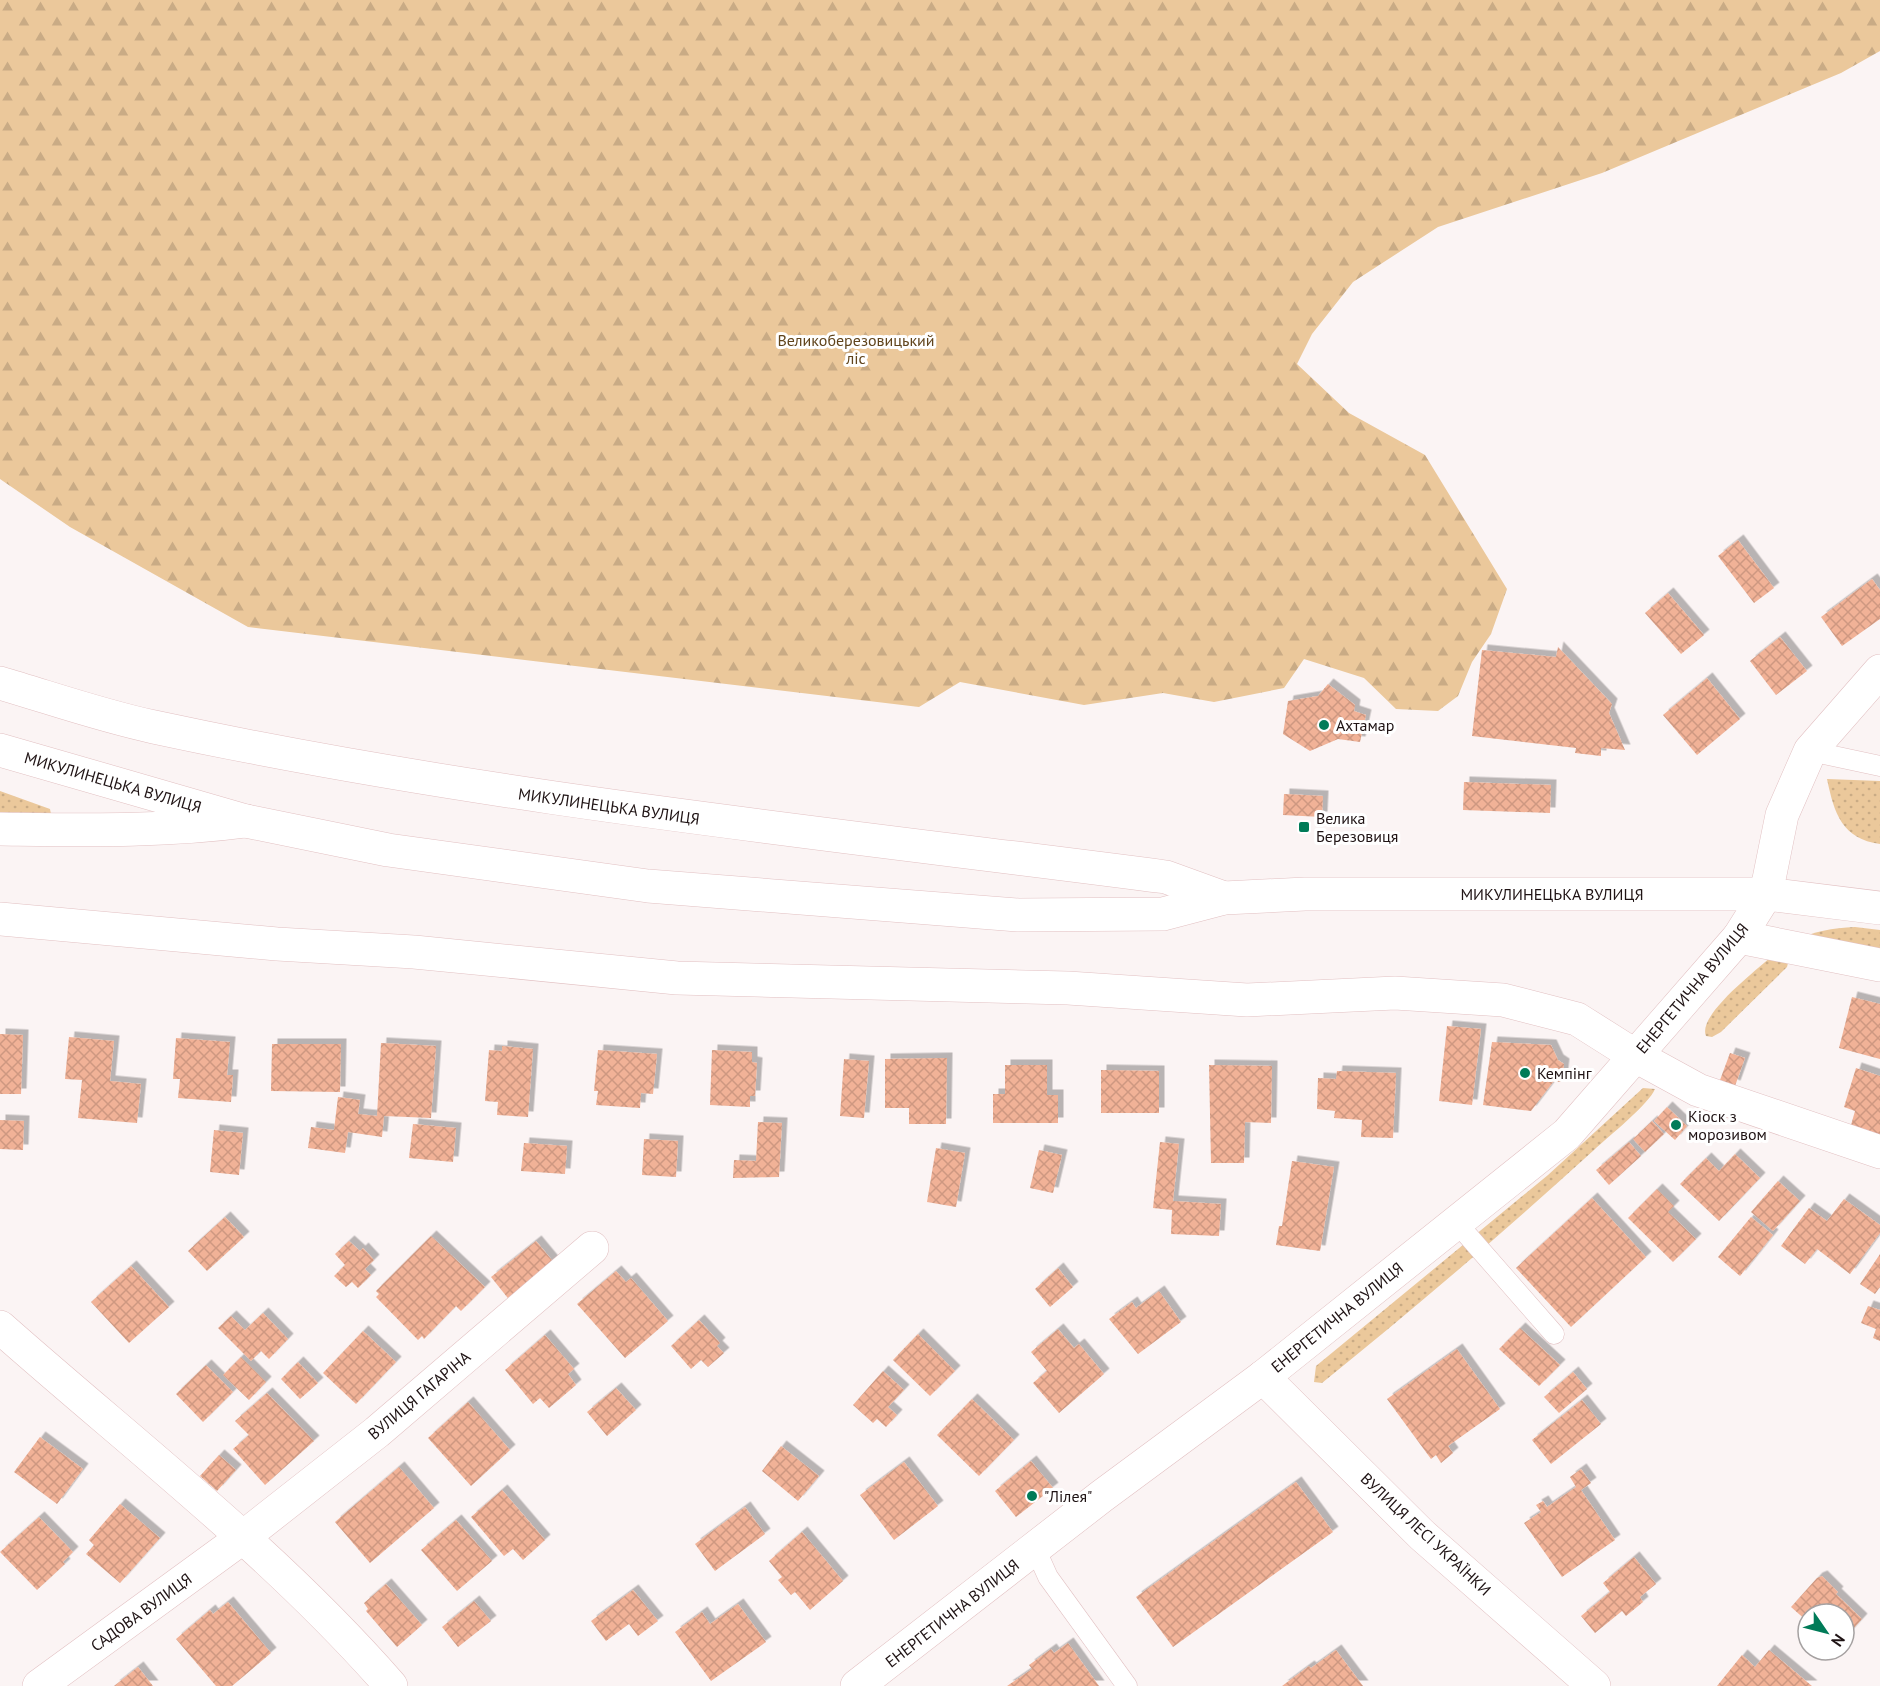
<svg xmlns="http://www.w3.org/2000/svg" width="1880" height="1686" viewBox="0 0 1880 1686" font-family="'PT Sans',sans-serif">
<defs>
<pattern id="grass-dots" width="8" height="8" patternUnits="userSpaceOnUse" patternTransform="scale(1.5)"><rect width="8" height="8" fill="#ebc89b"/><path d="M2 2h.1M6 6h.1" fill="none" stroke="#c9ab85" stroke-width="1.8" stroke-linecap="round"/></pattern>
<pattern id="forest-firs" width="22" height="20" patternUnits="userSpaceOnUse" patternTransform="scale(1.5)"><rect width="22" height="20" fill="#ebc89b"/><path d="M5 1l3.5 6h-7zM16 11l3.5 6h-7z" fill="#c9ab85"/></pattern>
<pattern id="building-cross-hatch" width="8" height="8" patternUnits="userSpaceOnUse" patternTransform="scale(1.5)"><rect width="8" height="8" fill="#f1b297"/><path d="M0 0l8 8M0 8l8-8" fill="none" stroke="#ce9881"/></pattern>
<filter id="shadow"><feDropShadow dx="5.5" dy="-5.5" stdDeviation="0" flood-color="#0004"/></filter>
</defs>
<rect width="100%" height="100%" fill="#fbf4f4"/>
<g fill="url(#grass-dots)">
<path d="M 1827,779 L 1880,781 L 1880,844 C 1842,839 1834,813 1827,779 Z"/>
<path d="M 0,791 L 50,809 L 51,814 L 0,813 Z"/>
<path d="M 1855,927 L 1880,930 L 1880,957 L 1794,941 C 1814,931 1832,928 1855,927 Z"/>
<path d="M 1772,956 L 1789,959 L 1787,967 L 1721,1032 L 1712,1037 L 1706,1036 C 1697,1015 1757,970 1772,956 Z"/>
<path d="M 1643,1088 L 1655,1089 C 1649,1104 1608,1137 1594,1150 C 1505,1231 1415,1308 1322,1383 L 1314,1382 L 1316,1366 L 1548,1175 Z"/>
</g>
<path fill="url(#forest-firs)" d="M 0,0 L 1880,0 L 1880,51 L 1841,73 L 1602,173 L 1438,227 L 1353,282 L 1312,334 L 1297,364 L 1349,413 L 1425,455 L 1507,589 L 1491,634 L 1472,662 L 1458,696 L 1438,711 L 1396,709 L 1364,678 L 1304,659 L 1284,688 L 1214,702 L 1163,693 L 1084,705 L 960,682 L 919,707 L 248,627 L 70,527 L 0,479 Z"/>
<g fill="url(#building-cross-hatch)" filter="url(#shadow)">
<path d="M 1738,540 L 1774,588 L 1754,603 L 1718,556 Z"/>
<path d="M 1872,579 L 1880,590 L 1880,619 L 1842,646 L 1821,617 Z"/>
<path d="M 1668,593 L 1704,635 L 1681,654 L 1645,613 Z"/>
<path d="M 1780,637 L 1807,671 L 1776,695 L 1750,661 Z"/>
<path d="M 1558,647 L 1612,704 L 1609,713 L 1625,750 L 1601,748 L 1601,756 L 1575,753 L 1576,748 L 1472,736 L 1482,650 L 1556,657 Z"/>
<path d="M 1707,678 L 1740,719 L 1697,755 L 1663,715 Z"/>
<path d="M 1328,684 L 1355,705 L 1354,711 L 1366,715 L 1360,742 L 1338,739 L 1310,751 L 1283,734 L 1288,701 L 1318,696 Z"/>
<path d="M 1464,782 L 1551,785 L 1550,813 L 1463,810 Z"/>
<path d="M 1284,794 L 1323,796 L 1322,817 L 1283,815 Z"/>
<path d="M 1852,997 L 1880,1004 L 1880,1059 L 1839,1048 Z"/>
<path d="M 1447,1026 L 1481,1029 L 1472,1105 L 1439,1101 Z"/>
<path d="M 0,1034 L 23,1035 L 21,1094 L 0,1094 Z"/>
<path d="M 69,1037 L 114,1041 L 110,1081 L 141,1084 L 137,1123 L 78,1118 L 82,1080 L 65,1079 Z"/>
<path d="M 176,1038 L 230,1042 L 227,1075 L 233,1075 L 231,1102 L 178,1098 L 180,1079 L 173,1079 Z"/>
<path d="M 1492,1042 L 1551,1045 L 1558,1060 L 1564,1064 L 1562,1082 L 1553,1082 L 1531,1111 L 1483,1105 Z"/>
<path d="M 381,1043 L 436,1046 L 431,1118 L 384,1116 L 382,1137 L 348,1132 L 345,1153 L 308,1148 L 311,1127 L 334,1130 L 338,1097 L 360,1100 L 358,1114 L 377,1116 Z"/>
<path d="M 272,1044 L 341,1044 L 340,1092 L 271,1091 Z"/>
<path d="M 502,1046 L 533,1049 L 528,1117 L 497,1115 L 498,1102 L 485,1101 L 489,1050 L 502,1051 Z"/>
<path d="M 598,1050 L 657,1054 L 653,1094 L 641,1093 L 640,1108 L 596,1105 L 598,1091 L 594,1091 Z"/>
<path d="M 712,1050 L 752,1052 L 752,1062 L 757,1063 L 755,1096 L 750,1096 L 750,1107 L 710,1105 Z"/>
<path d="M 1730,1053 L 1745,1058 L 1735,1086 L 1720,1080 Z"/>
<path d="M 947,1058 L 946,1124 L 909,1124 L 909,1108 L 885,1108 L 885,1059 Z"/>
<path d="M 844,1059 L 869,1061 L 864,1118 L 840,1116 Z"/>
<path d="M 1005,1065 L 1047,1065 L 1047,1095 L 1058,1095 L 1058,1123 L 993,1123 L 993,1094 L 1005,1094 Z"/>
<path d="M 1209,1065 L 1272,1066 L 1271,1123 L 1245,1122 L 1244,1163 L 1211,1163 Z"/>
<path d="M 1856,1068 L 1880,1076 L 1880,1135 L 1851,1125 L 1855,1111 L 1844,1107 Z"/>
<path d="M 1101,1070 L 1159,1071 L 1159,1113 L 1101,1113 Z"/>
<path d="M 1337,1071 L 1396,1073 L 1393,1138 L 1361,1137 L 1362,1120 L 1334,1118 L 1335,1111 L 1317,1109 L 1318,1078 L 1336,1079 Z"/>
<path d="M 1667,1107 L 1687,1126 L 1675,1140 L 1654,1121 Z"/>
<path d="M 0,1120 L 24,1121 L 23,1150 L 0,1149 Z"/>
<path d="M 1652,1121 L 1664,1134 L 1645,1152 L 1633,1139 Z"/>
<path d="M 758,1122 L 782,1123 L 779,1177 L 733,1178 L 734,1160 L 756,1161 Z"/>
<path d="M 413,1124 L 456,1128 L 453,1162 L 409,1158 Z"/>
<path d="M 214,1130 L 243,1133 L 239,1175 L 210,1172 Z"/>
<path d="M 644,1139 L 678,1141 L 676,1177 L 642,1175 Z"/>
<path d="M 1160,1142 L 1179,1144 L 1173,1201 L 1221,1204 L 1219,1236 L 1171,1234 L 1172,1210 L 1153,1208 Z"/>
<path d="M 1629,1142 L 1641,1156 L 1609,1185 L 1596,1170 Z"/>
<path d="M 524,1143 L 567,1146 L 565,1174 L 521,1171 Z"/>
<path d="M 936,1148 L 965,1153 L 956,1207 L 927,1202 Z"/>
<path d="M 1039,1150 L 1062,1155 L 1053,1193 L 1030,1188 Z"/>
<path d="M 1735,1154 L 1760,1178 L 1719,1221 L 1680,1184 L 1706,1158 L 1719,1171 Z"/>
<path d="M 1292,1161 L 1334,1167 L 1320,1251 L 1276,1245 L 1279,1226 L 1282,1226 Z"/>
<path d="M 1778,1181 L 1800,1201 L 1773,1231 L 1751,1212 Z"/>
<path d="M 1657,1189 L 1674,1206 L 1668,1212 L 1696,1239 L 1673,1262 L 1628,1218 Z"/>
<path d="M 1592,1198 L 1646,1257 L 1571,1327 L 1516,1268 Z"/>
<path d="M 1844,1199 L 1880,1225 L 1880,1233 L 1850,1274 L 1817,1249 L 1805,1264 L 1781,1246 L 1809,1208 L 1827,1221 Z"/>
<path d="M 225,1217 L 244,1237 L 207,1271 L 188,1251 Z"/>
<path d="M 1751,1217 L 1773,1235 L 1740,1276 L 1718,1257 Z"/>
<path d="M 431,1236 L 485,1287 L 461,1311 L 456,1306 L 424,1339 L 422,1336 L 418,1340 L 376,1297 L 379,1294 L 376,1291 Z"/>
<path d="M 349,1241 L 360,1251 L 363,1248 L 374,1260 L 365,1269 L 371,1275 L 358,1288 L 352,1282 L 346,1287 L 334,1276 L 345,1265 L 335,1254 Z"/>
<path d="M 536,1241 L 556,1265 L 511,1302 L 491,1277 Z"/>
<path d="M 1880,1254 L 1880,1287 L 1875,1294 L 1860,1284 Z"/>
<path d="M 131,1266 L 169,1307 L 129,1343 L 91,1302 Z"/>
<path d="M 1058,1268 L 1073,1287 L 1050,1307 L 1035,1289 Z"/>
<path d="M 616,1271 L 626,1282 L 631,1278 L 668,1321 L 625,1358 L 577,1304 Z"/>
<path d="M 1159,1291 L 1181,1322 L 1138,1354 L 1109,1319 L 1132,1302 L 1136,1308 Z"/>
<path d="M 1868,1306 L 1880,1310 L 1880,1341 L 1873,1338 L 1876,1329 L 1861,1323 Z"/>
<path d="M 263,1313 L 288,1339 L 269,1359 L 261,1351 L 251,1361 L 218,1328 L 231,1316 L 245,1330 Z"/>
<path d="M 699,1320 L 720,1343 L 717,1346 L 724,1353 L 708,1367 L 701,1360 L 691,1369 L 671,1346 Z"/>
<path d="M 1520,1328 L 1560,1365 L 1539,1386 L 1499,1349 Z"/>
<path d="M 1058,1329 L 1074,1348 L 1079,1344 L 1104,1374 L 1059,1413 L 1033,1383 L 1047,1371 L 1031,1352 Z"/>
<path d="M 363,1331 L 396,1362 L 356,1404 L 323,1373 Z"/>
<path d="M 918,1334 L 955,1371 L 930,1396 L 893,1360 Z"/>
<path d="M 545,1335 L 574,1369 L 568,1374 L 576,1385 L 549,1408 L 540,1398 L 533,1404 L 505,1370 Z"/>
<path d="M 1457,1349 L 1500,1409 L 1448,1446 L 1453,1453 L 1441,1463 L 1436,1455 L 1431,1459 L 1387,1399 Z"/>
<path d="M 241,1357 L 266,1382 L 249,1400 L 223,1375 Z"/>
<path d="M 298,1362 L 318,1383 L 300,1399 L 281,1379 Z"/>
<path d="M 206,1365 L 233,1392 L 203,1422 L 176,1394 Z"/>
<path d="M 883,1371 L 904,1390 L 888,1407 L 897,1415 L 886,1427 L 877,1419 L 873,1423 L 853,1405 Z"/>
<path d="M 1573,1372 L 1587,1389 L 1559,1413 L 1544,1397 Z"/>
<path d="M 616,1388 L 636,1410 L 607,1436 L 587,1412 Z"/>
<path d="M 267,1393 L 314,1441 L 265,1485 L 233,1449 L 249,1435 L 235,1421 Z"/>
<path d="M 972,1399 L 1014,1440 L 979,1476 L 937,1435 Z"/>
<path d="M 1582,1400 L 1601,1424 L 1551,1464 L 1532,1440 Z"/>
<path d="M 468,1402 L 510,1450 L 471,1486 L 428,1438 Z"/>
<path d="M 40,1437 L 83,1469 L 57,1504 L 14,1472 Z"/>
<path d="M 781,1446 L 819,1476 L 798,1501 L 762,1471 Z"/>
<path d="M 219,1455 L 236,1470 L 217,1491 L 200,1476 Z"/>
<path d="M 1031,1461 L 1053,1488 L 1016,1517 L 995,1491 Z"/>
<path d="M 904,1462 L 938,1506 L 894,1540 L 860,1495 Z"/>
<path d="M 399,1467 L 434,1508 L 370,1563 L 335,1522 Z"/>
<path d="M 1581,1469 L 1591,1483 L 1581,1490 L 1615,1540 L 1562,1577 L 1524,1523 L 1541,1512 L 1536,1505 L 1543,1501 L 1547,1507 L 1576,1487 L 1570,1477 Z"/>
<path d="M 1296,1482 L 1333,1532 L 1173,1647 L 1136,1597 Z"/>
<path d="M 502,1490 L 545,1540 L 523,1560 L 513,1549 L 504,1556 L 471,1517 Z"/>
<path d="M 120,1504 L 160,1538 L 120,1583 L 86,1554 L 94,1545 L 89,1540 Z"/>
<path d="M 745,1507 L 765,1534 L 715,1571 L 695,1544 Z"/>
<path d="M 39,1517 L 73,1552 L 63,1562 L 65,1564 L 37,1590 L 0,1552 Z"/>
<path d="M 456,1520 L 492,1561 L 457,1591 L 421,1550 Z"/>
<path d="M 802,1532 L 843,1581 L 810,1610 L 795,1592 L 791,1595 L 778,1580 L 782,1577 L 769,1561 Z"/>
<path d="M 1634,1557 L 1656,1584 L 1640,1597 L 1643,1602 L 1626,1616 L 1622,1611 L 1595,1633 L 1581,1616 L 1610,1592 L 1603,1583 Z"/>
<path d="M 1822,1576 L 1838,1592 L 1836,1594 L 1862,1619 L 1844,1639 L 1844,1614 L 1808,1614 L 1808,1622 L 1791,1607 L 1817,1578 Z"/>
<path d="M 386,1584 L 422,1625 L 397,1647 L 366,1611 L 368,1609 L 364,1603 Z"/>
<path d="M 633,1590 L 658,1621 L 638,1636 L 629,1624 L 606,1641 L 591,1621 Z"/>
<path d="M 474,1601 L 491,1621 L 458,1647 L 442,1627 Z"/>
<path d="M 228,1602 L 271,1653 L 232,1686 L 216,1686 L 176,1639 L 210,1610 L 213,1614 Z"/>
<path d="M 738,1604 L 766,1642 L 711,1681 L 675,1632 L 702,1612 L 710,1624 Z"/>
<path d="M 1068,1643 L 1099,1686 L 1007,1686 L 1032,1669 L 1029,1665 L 1051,1649 L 1054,1653 Z"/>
<path d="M 1336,1650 L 1363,1686 L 1282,1686 L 1309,1666 L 1311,1668 Z"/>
<path d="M 1769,1650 L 1812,1686 L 1717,1686 L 1742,1655 L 1755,1667 Z"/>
<path d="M 138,1667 L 153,1686 L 114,1686 Z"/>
</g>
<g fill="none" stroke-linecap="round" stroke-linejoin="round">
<defs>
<g id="lane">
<path d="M 1810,751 L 1880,766"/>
<path d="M 1456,1222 L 1554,1334"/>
<path d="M 1035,1548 L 1048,1577 L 1127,1686"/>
</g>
<g id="street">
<path d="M 0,829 C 83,830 164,832 246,821"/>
<path d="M 0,919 L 277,944 L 414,952 L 677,978 L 1068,988 L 1247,1000 L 1395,993 L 1503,1000 L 1577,1019 L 1634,1055 L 1698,1090 L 1880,1152"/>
<path d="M 1739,937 L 1880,965"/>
<path d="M 0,1327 C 132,1444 275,1553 391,1686"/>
<path d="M 1263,1377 L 1422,1535 L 1594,1686"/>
<path d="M 39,1686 L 242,1538 L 377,1432 L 592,1248"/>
<path d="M 857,1686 L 1102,1496 L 1263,1377 L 1567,1134 L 1739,937 L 1766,894 L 1782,815 L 1810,751 L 1880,671"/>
</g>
<g id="highway">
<path d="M 0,683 C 51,698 102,716 154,727 C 488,799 828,833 1166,877 L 1224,898"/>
<path d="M 0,750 L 246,821 L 388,850 L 648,886 L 1018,915 L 1163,914 L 1224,898 L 1305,894 L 1766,894 L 1880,908"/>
</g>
</defs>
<use href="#lane" stroke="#e2c0c2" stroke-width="21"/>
<use href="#street" stroke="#e2c0c2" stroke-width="34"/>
<use href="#highway" stroke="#e2c0c2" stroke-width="34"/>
<use href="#lane" stroke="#fff" stroke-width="20"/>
<use href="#street" stroke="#fff" stroke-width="33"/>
<use href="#highway" stroke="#fff" stroke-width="33"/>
</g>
<g fill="#007b58" stroke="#fff" stroke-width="2">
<circle cx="1324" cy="725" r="6"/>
<rect x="1298" y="821" width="12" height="12" rx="3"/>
<circle cx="1525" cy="1073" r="6"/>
<circle cx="1676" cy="1125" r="6"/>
<circle cx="1032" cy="1496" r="6"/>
</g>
<g text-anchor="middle" stroke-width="6" stroke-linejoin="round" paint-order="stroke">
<g font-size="16" fill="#60441c" stroke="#fff">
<text x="856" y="346">Великоберезовицький<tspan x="856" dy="18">ліс</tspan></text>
</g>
<g font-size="16" fill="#1f1314" stroke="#fff" text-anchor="start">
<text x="1336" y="731">Ахтамар</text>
<text x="1316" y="824">Велика<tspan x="1316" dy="18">Березовиця</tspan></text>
<text x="1537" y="1079">Кемпінг</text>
<text x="1688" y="1122">Кіоск з<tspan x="1688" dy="18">морозивом</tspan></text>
<text x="1044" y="1502">"Лілея"</text>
</g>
<g font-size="16" fill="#1f1314" stroke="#fff">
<text transform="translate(113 782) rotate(16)" y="6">МИКУЛИНЕЦЬКА ВУЛИЦЯ</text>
<text transform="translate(609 806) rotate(8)" y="6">МИКУЛИНЕЦЬКА ВУЛИЦЯ</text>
<text x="1552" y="900">МИКУЛИНЕЦЬКА ВУЛИЦЯ</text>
<text transform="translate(1692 988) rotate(-50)" y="6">ЕНЕРГЕТИЧНА ВУЛИЦЯ</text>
<text transform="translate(1337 1317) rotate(-39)" y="6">ЕНЕРГЕТИЧНА ВУЛИЦЯ</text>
<text transform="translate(419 1395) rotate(-40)" y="6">ВУЛИЦЯ ГАГАРІНА</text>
<text transform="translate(1426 1534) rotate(43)" y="6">ВУЛИЦЯ ЛЕСІ УКРАЇНКИ</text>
<text transform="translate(141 1612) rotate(-36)" y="6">САДОВА ВУЛИЦЯ</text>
<text transform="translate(952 1613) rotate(-38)" y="6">ЕНЕРГЕТИЧНА ВУЛИЦЯ</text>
</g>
</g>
<g transform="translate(1826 1632) rotate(125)"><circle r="28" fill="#ffffff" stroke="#a5a1a1" stroke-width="1.5"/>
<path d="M0-4.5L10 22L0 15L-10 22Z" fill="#007b58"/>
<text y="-9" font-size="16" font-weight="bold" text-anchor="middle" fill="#1f1314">N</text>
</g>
</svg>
